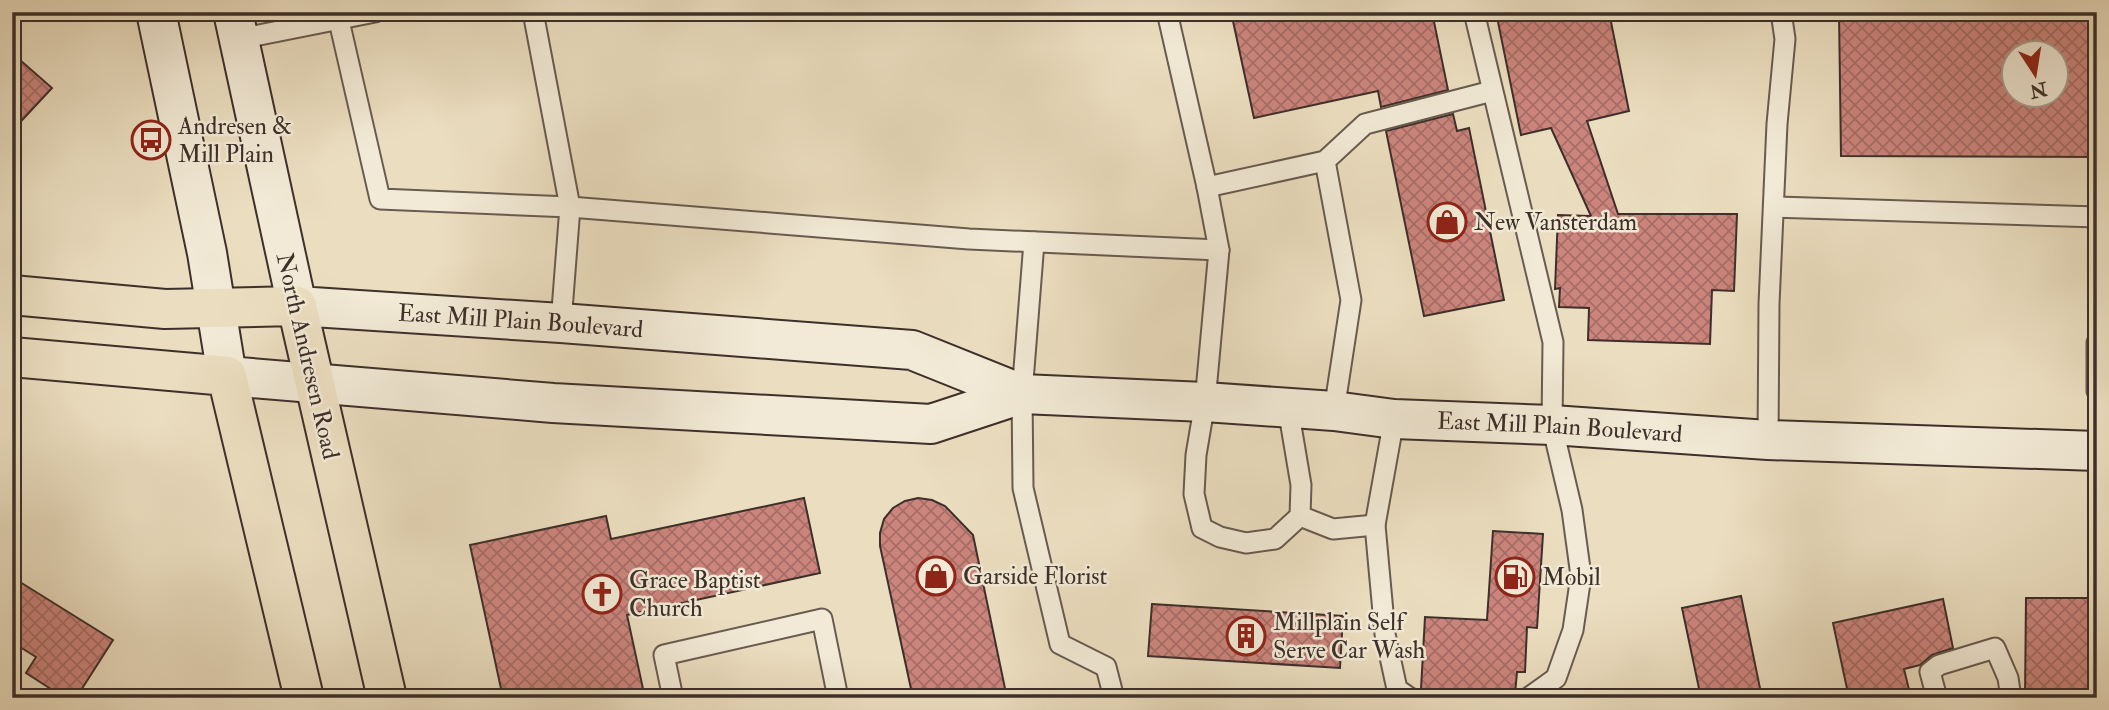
<svg xmlns="http://www.w3.org/2000/svg" width="2109" height="710" viewBox="0 0 2109 710" font-family="'IM FELL Double Pica',serif">
<defs>
<pattern id="building-cross-hatch" width="8" height="8" patternUnits="userSpaceOnUse" patternTransform="scale(1.75)"><rect width="8" height="8" fill="#cc857d"/><path d="M0 0l8 8M0 8l8-8" fill="none" stroke="#a76d67"/></pattern>
</defs>
<rect width="100%" height="100%" fill="#ebdec0"/>
<filter id="stains"><feTurbulence type="fractalNoise" baseFrequency=".00286" numOctaves="4"/><feColorMatrix values="0 0 0 0 .2 0 0 0 0 .09 0 0 0 0 .02 0 0 0 .5 -.17"/></filter>
<radialGradient id="worn" r=".72"><stop offset=".6" stop-color="#630" stop-opacity="0"/><stop offset="1" stop-color="#630" stop-opacity=".3"/></radialGradient>
<g fill="url(#building-cross-hatch)" stroke="#3d2f2a" stroke-width="2" fill-rule="evenodd">
<path d="M 1231,12 L 1432,12 L 1448,90 L 1381,107 L 1378,91 L 1254,118 Z"/>
<path d="M 1496,12 L 1609,12 L 1629,111 L 1587,121 L 1618,214 L 1737,214 L 1734,291 L 1712,290 L 1710,344 L 1588,340 L 1589,308 L 1559,307 L 1560,288 L 1555,289 L 1558,215 L 1591,216 L 1551,128 L 1521,135 Z"/>
<path d="M 1839,12 L 2097,12 L 2097,157 L 1841,156 ZM 2014,52 L 2056,52 L 2056,94 L 2014,94 Z"/>
<path d="M 12,53 L 52,88 L 12,131 Z"/>
<path d="M 1453,114 L 1457,131 L 1469,128 L 1504,300 L 1424,316 L 1386,131 Z"/>
<path d="M 804,498 L 820,573 L 627,615 L 645,698 L 503,698 L 470,545 L 606,516 L 611,539 Z"/>
<path d="M 918,498 L 932,500 L 945,506 L 973,535 L 1007,698 L 913,698 L 880,546 L 880,533 L 884,519 L 893,508 L 905,501 Z"/>
<path d="M 1493,531 L 1543,534 L 1537,628 L 1527,627 L 1525,672 L 1517,672 L 1515,694 L 1421,689 L 1425,617 L 1487,620 Z"/>
<path d="M 12,577 L 113,640 L 76,698 L 65,698 L 26,673 L 36,657 L 12,642 Z"/>
<path d="M 1741,596 L 1762,698 L 1701,698 L 1682,608 Z"/>
<path d="M 2026,598 L 2097,598 L 2097,698 L 2025,698 Z"/>
<path d="M 1943,599 L 1953,648 L 1932,655 L 1920,665 L 1904,669 L 1911,698 L 1849,698 L 1833,623 Z"/>
<path d="M 1152,604 L 1343,616 L 1340,668 L 1148,656 Z"/>
</g>
<g fill="none" stroke-linecap="round" stroke-linejoin="round">
<defs>
<g id="lane">
<path d="M 337,12 L 380,199 L 570,207 L 969,239 L 1219,250"/>
<path d="M 533,12 L 570,207 L 561,323"/>
<path d="M 1167,12 L 1207,187 L 1219,250 L 1205,402 L 1196,455 L 1194,494 L 1202,528 L 1220,537 L 1246,543 L 1275,539 L 1300,516 L 1301,485 L 1288,408"/>
<path d="M 1474,12 L 1553,342 L 1552,425 L 1572,510 L 1581,576 L 1573,630 L 1556,678 L 1528,698"/>
<path d="M 239,39 L 375,12"/>
<path d="M 1325,161 L 1351,300 L 1334,411"/>
<path d="M 1207,187 L 1325,161 L 1365,124 L 1492,91"/>
<path d="M 1774,207 L 2097,217"/>
<path d="M 1034,242 L 1022,394 L 1023,488 L 1060,644 L 1106,667 L 1114,698"/>
<path d="M 2097,343 L 2097,391"/>
<path d="M 1394,419 L 1375,525 L 1385,634 L 1397,689 L 1410,698"/>
<path d="M 1768,440 L 1769,304 L 1777,124 L 1785,39 L 1781,12"/>
<path d="M 1300,516 L 1333,529 L 1375,525"/>
<path d="M 673,698 L 664,655 L 822,619 L 838,698"/>
<path d="M 1937,698 L 1930,672 L 1939,665 L 1995,648 L 2008,678 L 2011,698"/>
</g>
<g id="secondary">
<path d="M 156,12 L 207,253 L 227,376 L 553,403 L 931,424 L 1022,394"/>
<path id="s1" d="M 233,12 L 297,306 L 561,323 L 912,350 L 1022,394 L 1205,402 L 1334,411 L 1394,419 L 1552,425 L 1768,440 L 2097,451"/>
</g>
<g id="primary">
<path d="M 12,295 L 165,309 L 297,306 L 387,698"/>
<path d="M 12,357 L 227,376 L 304,698"/>
</g>
</defs>
<use href="#lane" stroke="#685b50" stroke-width="23"/>
<use href="#secondary" stroke="#3d2f2a" stroke-width="42"/>
<use href="#primary" stroke="#3d2f2a" stroke-width="42"/>
<use href="#lane" stroke="#f2ead6" stroke-width="19"/>
<use href="#secondary" stroke="#f2ead6" stroke-width="38"/>
<use href="#primary" stroke="#ebdec0" stroke-width="38"/>
</g>
<defs>
<symbol id="bus-ring" viewBox="-11 -11 22 22"><circle r="9.5" fill="#f2ead6" stroke="#8f2418" stroke-width="1.5"/><path d="M-5-6H5V4H4V6H2V4H-2V6H-4V4H-5ZM-3.5-4V0h7V-4ZM-3.5 1.2v1.5H-2V1.2ZM2 1.2v1.5H3.5V1.2Z" fill="#8f2418"/></symbol>
<symbol id="shop-ring" viewBox="-11 -11 22 22"><circle r="9.5" fill="#f2ead6" stroke="#8f2418" stroke-width="1.5"/><path d="M-5-2.5h2.3a2.7 3.5 0 0 1 5.4 0H5L5.5 6h-11ZM-1.5-2.5h3a1.5 2.3 0 0 0-3 0Z" fill="#8f2418"/></symbol>
<symbol id="fuel-ring" viewBox="-11 -11 22 22"><circle r="9.5" fill="#f2ead6" stroke="#8f2418" stroke-width="1.5"/><path d="M-5.5-6h7V0h2V4h1.3V-2.5L3-4.5l.8-.8L6-3V5H2.5V1h-1V6h-7ZM-4.2-4.7v3.2H.2V-4.7Z" fill="#8f2418"/></symbol>
<symbol id="church-ring" viewBox="-11 -11 22 22"><circle r="9.5" fill="#f2ead6" stroke="#8f2418" stroke-width="1.5"/><path d="M-1.2-6h2.4v3.5h3.3v2.4h-3.3V6h-2.4V-.1h-3.3v-2.4h3.3Z" fill="#8f2418"/></symbol>
<symbol id="building-ring" viewBox="-11 -11 22 22"><circle r="9.5" fill="#f2ead6" stroke="#8f2418" stroke-width="1.5"/><path d="M-4-6H4V6H1V3H-1V6H-4ZM-2.5-4.3h1.7v1.8h-1.7ZM.8-4.3h1.7v1.8H.8ZM-2.5-1h1.7V.8h-1.7ZM.8-1h1.7V.8H.8Z" fill="#8f2418"/></symbol>
</defs>
<g fill-rule="evenodd">
<use href="#bus-ring" x="129" y="118" width="44" height="44"/>
<use href="#shop-ring" x="1425" y="200" width="44" height="44"/>
<use href="#shop-ring" x="914" y="554" width="44" height="44"/>
<use href="#fuel-ring" x="1493" y="555" width="44" height="44"/>
<use href="#church-ring" x="580" y="572" width="44" height="44"/>
<use href="#building-ring" x="1224" y="614" width="44" height="44"/>
</g>
<g text-anchor="middle" stroke-width="5" stroke-linejoin="round" paint-order="stroke">
<g font-size="24" fill="#3d2f2a" stroke="#f2ead6" text-anchor="start">
<text x="178" y="134">Andresen &amp;<tspan x="178" dy="28">Mill Plain</tspan></text>
<text x="1474" y="230">New Vansterdam</text>
<text x="963" y="584">Garside Florist</text>
<text x="1542" y="585">Mobil</text>
<text x="629" y="588">Grace Baptist<tspan x="629" dy="28">Church</tspan></text>
<text x="1273" y="630">Millplain Self<tspan x="1273" dy="28">Serve Car Wash</tspan></text>
</g>
<g font-size="24" fill="#3d2f2a" stroke="#f2ead6">
<text dy="8" stroke="none"><textPath href="#s1" startOffset="525">East Mill Plain Boulevard</textPath></text>
<text transform="translate(308 356) rotate(77)" y="8">North Andresen Road</text>
<text dy="8" stroke="none"><textPath href="#s1" startOffset="1575">East Mill Plain Boulevard</textPath></text>
</g>
</g>
<rect width="2109" height="710" fill="none" stroke="#ebdec0" stroke-width="42"/>
<rect x="14" y="14" width="2081" height="682" fill="none" stroke="#3d2f2a" stroke-width="3.5"/>
<rect x="21" y="21" width="2067" height="668" fill="none" stroke="#3d2f2a" stroke-width="2"/>
<g transform="translate(2035 74) rotate(168)"><circle r="33" fill="#f2ead6" stroke="#aa9f91" stroke-width="2"/>
<path d="M0-5L12 26L0 18L-12 26Z" fill="#8f2418"/>
<text y="-10" font-size="19" font-weight="bold" text-anchor="middle" fill="#3d2f2a">N</text>
</g>
<rect width="100%" height="100%" filter="url(#stains)"/>
<rect width="100%" height="100%" fill="url(#worn)"/>
</svg>
